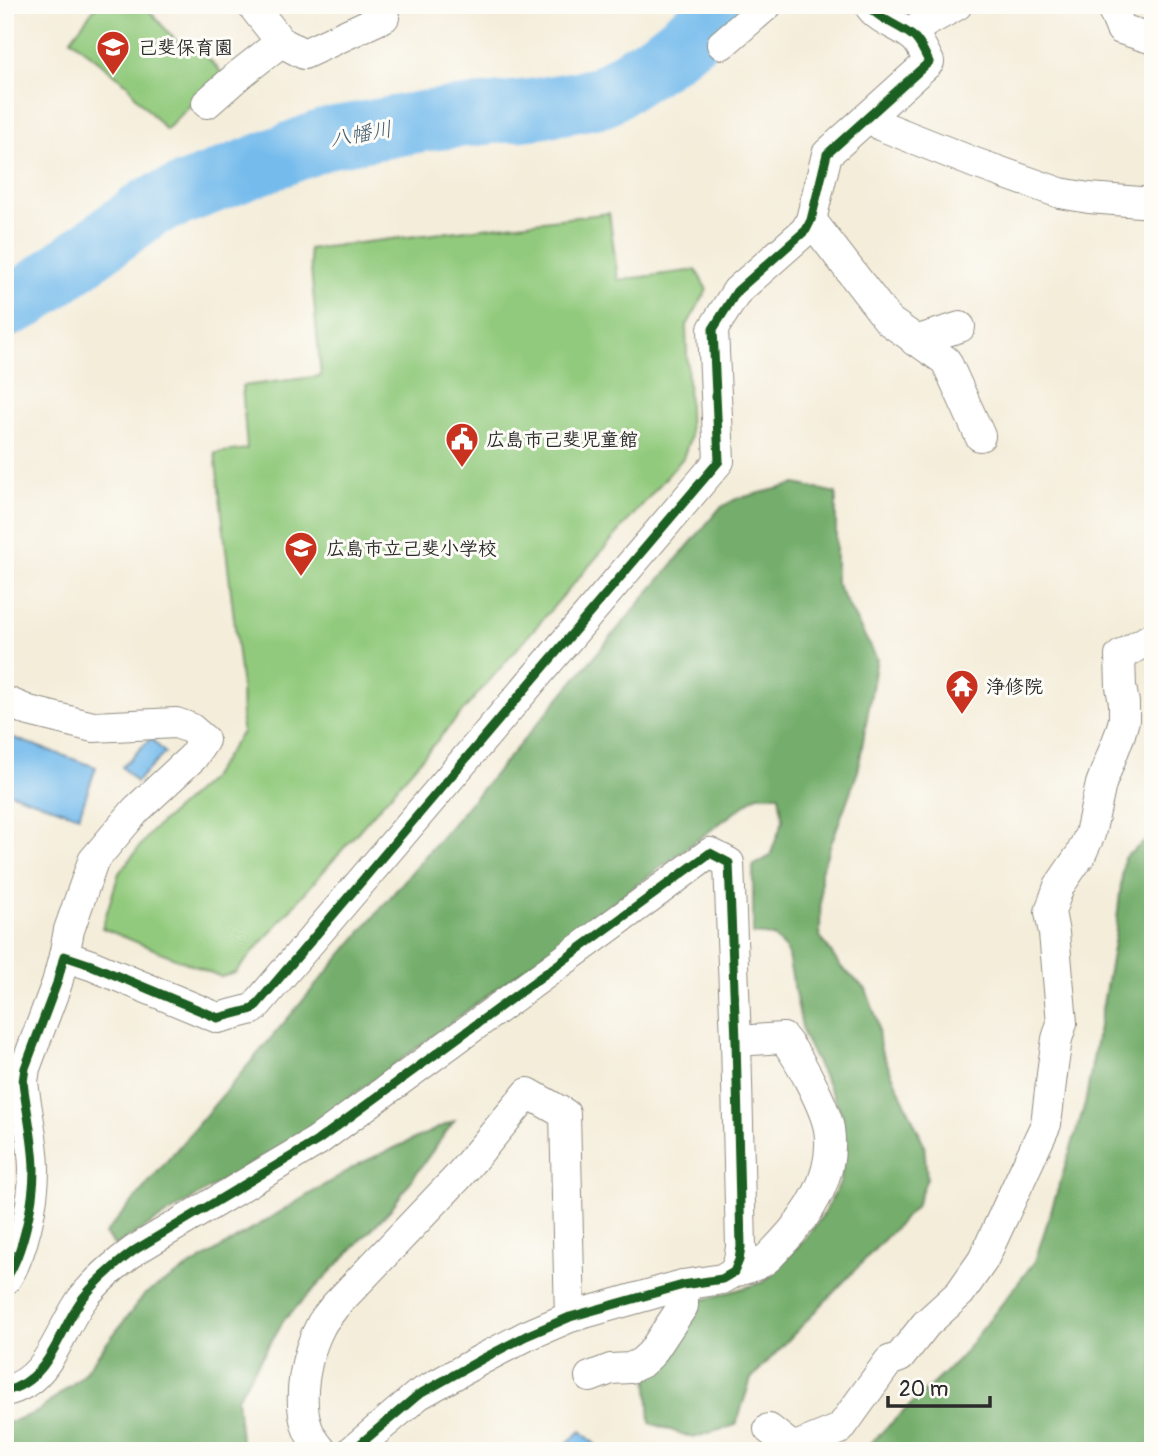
<svg xmlns="http://www.w3.org/2000/svg" width="1158" height="1456" viewBox="0 0 1158 1456" font-family="Pangolin,'Klee One',sans-serif">
<rect width="100%" height="100%" fill="#fdfcf7"/>
<filter id="ink" filterUnits="userSpaceOnUse"><feTurbulence type="fractalNoise" baseFrequency=".0143" numOctaves="2"/><feDisplacementMap in="SourceGraphic" scale="14" xChannelSelector="R" yChannelSelector="G"/><feConvolveMatrix kernelMatrix="1 2 1 2 8 2 1 2 1" color-interpolation-filters="sRGB"/></filter>
<filter id="wash" filterUnits="userSpaceOnUse"><feTurbulence type="fractalNoise" baseFrequency=".00686" numOctaves="4" result="noise"/><feDisplacementMap in="SourceGraphic" scale="28" xChannelSelector="R" yChannelSelector="G"/><feGaussianBlur stdDeviation="1.57" result="paint"/><feColorMatrix in="noise" values="0 0 0 0 0 0 0 0 0 0 0 0 0 0 0 0 0 1.4 0 .05"/><feComposite in="paint" operator="in"/></filter>
<g filter="url(#wash)">
<rect width="100%" height="100%" fill="#f4edda"/>
<g fill="#92ca7d" stroke="#5e7a54" stroke-width="2">
<path d="M 97,5 L 144,5 L 187,53 L 196,45 L 222,73 L 166,130 L 135,96 L 128,85 L 71,39 Z"/>
<path d="M 609,213 L 618,280 L 696,270 L 707,290 L 686,327 L 690,438 L 683,458 L 235,973 L 221,977 L 102,928 L 119,873 L 153,830 L 211,778 L 242,732 L 241,680 L 215,453 L 247,449 L 242,386 L 321,376 L 309,249 Z"/>
</g>
<g fill="#75ae6c" stroke="#506c4c" stroke-width="2">
<path d="M 796,484 L 836,493 L 836,583 L 877,659 L 858,771 L 821,871 L 820,936 L 840,966 L 866,989 L 877,1020 L 880,1048 L 924,1144 L 927,1178 L 916,1206 L 751,1379 L 736,1425 L 693,1438 L 650,1423 L 647,1371 L 669,1349 L 702,1300 L 764,1282 L 802,1242 L 823,1215 L 840,1183 L 845,1154 L 843,1116 L 804,1037 L 787,951 L 773,936 L 753,934 L 753,866 L 770,856 L 783,820 L 779,795 L 758,795 L 309,1128 L 115,1246 L 105,1234 L 720,508 L 736,499 Z"/>
<path d="M 1153,835 L 1153,1451 L 862,1451 L 959,1359 L 1035,1261 L 1085,1104 L 1115,937 L 1124,858 Z"/>
<path d="M 454,1121 L 390,1210 L 284,1320 L 237,1398 L 242,1451 L 5,1451 L 5,1424 L 37,1412 L 79,1379 L 145,1294 L 359,1164 Z"/>
</g>
<g fill="#75bbec" stroke="#50738c" stroke-width="2">
<path d="M 5,735 L 96,767 L 79,816 L 5,791 Z"/>
<path d="M 151,738 L 165,753 L 136,782 L 122,767 Z"/>
<path d="M 581,1431 L 602,1451 L 557,1451 Z"/>
</g>
<g fill="none" stroke-linecap="round" stroke-linejoin="round">
<path stroke="#75bbec" stroke-width="61" d="M 5,308 L 24,299 L 150,207 L 328,138 L 425,121 L 535,109 L 602,97 L 667,55 L 729,5"/>
</g>
</g>
<g filter="url(#ink)">
<g fill="none" stroke-linecap="round" stroke-linejoin="round">
<defs>
<g id="minor">
<path d="M 252,5 L 281,42 L 304,54 L 384,17"/>
<path d="M 1111,5 L 1121,29 L 1153,39"/>
<path d="M 910,34 L 926,22 L 957,5"/>
<path d="M 722,44 L 767,5"/>
<path d="M 207,103 L 240,74 L 281,42"/>
<path d="M 870,116 L 882,126 L 975,163 L 1060,193 L 1089,198 L 1153,203"/>
<path d="M 811,220 L 889,321 L 946,361 L 980,436"/>
<path d="M 915,341 L 960,327"/>
<path d="M 5,701 L 29,711 L 93,727 L 176,723 L 190,728 L 204,740 L 193,757 L 136,810 L 93,861 L 69,930 L 64,956"/>
<path d="M 734,1272 C 743,1269 753,1267 760,1263 C 768,1260 774,1251 780,1245 C 809,1215 836,1174 829,1129 C 825,1107 798,1055 783,1038 L 736,1041"/>
<path d="M 5,1280 C 23,1255 34,1201 34,1170 C 34,1143 26,1109 23,1082 L 25,1068 L 57,983 L 64,956 L 91,965 L 218,1018 L 253,1009 L 719,461 L 713,329 L 737,291 L 806,230 L 811,220 L 827,154 L 929,62 C 925,54 921,44 915,38 C 901,25 879,21 869,5"/>
<path d="M 590,1377 L 611,1369 L 630,1368 L 641,1363 L 651,1354 L 683,1306 L 683,1285"/>
<path d="M 5,1391 C 50,1382 59,1329 83,1298 C 98,1279 116,1264 135,1250 L 317,1141 L 710,853 L 729,863 L 736,1041 L 741,1247 L 739,1260 L 734,1272 L 722,1279 L 683,1285 L 570,1317 L 526,1336 L 484,1358 L 418,1395 L 352,1451"/>
<path d="M 769,1429 L 793,1448 L 840,1429 L 889,1361 L 900,1357 L 926,1324 L 960,1293 L 983,1260 L 1046,1124 L 1053,1066 L 1057,1039 L 1062,1023 L 1054,933 L 1050,912 L 1059,886 L 1081,854 L 1090,834 L 1101,784 L 1120,734 L 1124,720 L 1124,703 L 1121,687 L 1120,656 L 1153,637"/>
<path d="M 322,1451 C 316,1444 310,1436 307,1427 C 297,1397 306,1353 321,1325 C 324,1319 330,1313 334,1307 L 458,1177 L 528,1093 L 565,1114 L 570,1317"/>
</g>
</defs>
<use href="#minor" stroke="#908c82" stroke-width="32"/>
<use href="#minor" stroke="#fff" stroke-width="30"/>
<defs>
<g id="cycleway">
<path d="M 5,1280 C 23,1255 34,1201 34,1170 C 34,1143 26,1109 23,1082 L 25,1068 L 57,983 L 64,956 L 91,965 L 218,1018 L 253,1009 L 719,461 L 713,329 L 737,291 L 806,230 L 811,220 L 827,154 L 929,62 C 925,54 921,44 915,38 C 901,25 879,21 869,5"/>
<path d="M 5,1391 C 50,1382 59,1329 83,1298 C 98,1279 116,1264 135,1250 L 317,1141 L 710,853 L 729,863 L 736,1041 L 741,1247 L 739,1260 L 734,1272 L 722,1279 L 683,1285 L 570,1317 L 526,1336 L 484,1358 L 418,1395 L 352,1451"/>
</g>
</defs>
<use href="#cycleway" stroke="#fdfcf7" stroke-width="13"/>
<use href="#cycleway" stroke="#1b5e20" stroke-width="9"/>
</g>
</g>
<defs>
<symbol id="school-pin" viewBox="-11 -11 22 30"><path d="M0 17L-7.5 6A9.5 9.5 0 1 1 7.5 6Z" fill="#c8321e" stroke="#fdfcf7"/><path d="M0-5L7-2L0 1L-7-2ZM-4 1L0 2.5L4 1V4Q0 6-4 4Z" fill="#fff"/></symbol>
<symbol id="civic-pin" viewBox="-11 -11 22 30"><path d="M0 17L-7.5 6A9.5 9.5 0 1 1 7.5 6Z" fill="#c8321e" stroke="#fdfcf7"/><path d="M-.6-6.5H3V-4.5H.6V-3L4-1V1h2V6H-6V1h2V-1L-.6-3ZM-1.2 2.5V6h2.4V2.5Z" fill="#fff"/></symbol>
<symbol id="temple-pin" viewBox="-11 -11 22 30"><path d="M0 17L-7.5 6A9.5 9.5 0 1 1 7.5 6Z" fill="#c8321e" stroke="#fdfcf7"/><path d="M0-6L5-2H3V0L6.5 2.5H4V6H1.5V3h-3V6H-4V2.5H-6.5L-3 0V-2H-5Z" fill="#fff"/></symbol>
</defs>
<g fill-rule="evenodd">
<use href="#school-pin" x="94" y="28" width="38" height="52"/>
<use href="#civic-pin" x="443" y="420" width="38" height="52"/>
<use href="#school-pin" x="282" y="529" width="38" height="52"/>
<use href="#temple-pin" x="943" y="667" width="38" height="52"/>
</g>
<g text-anchor="middle" stroke-width="6" stroke-linejoin="round" paint-order="stroke">
<g font-size="19" font-weight="bold" fill="#2b2b2b" stroke="#fdfcf7" text-anchor="start">
<text x="138" y="54">己斐保育園</text>
<text x="486" y="446">広島市己斐児童館</text>
<text x="326" y="555">広島市立己斐小学校</text>
<text x="986" y="693">浄修院</text>
</g>
<g font-size="21" font-style="italic" fill="#455d6f" stroke="#fdfcf7">
<text transform="translate(361 134) rotate(-10)" y="7">八幡川</text>
</g>
</g>
<rect width="1158" height="1456" fill="none" stroke="#fdfcf7" stroke-width="28"/>
<path d="M888 1396v10h102v-10" fill="none" stroke="#2b2b2b" stroke-width="3.5"/>
<text x="899" y="1396" font-size="21" fill="#2b2b2b" stroke="#fdfcf7" stroke-width="5" paint-order="stroke">20 m</text>
</svg>
